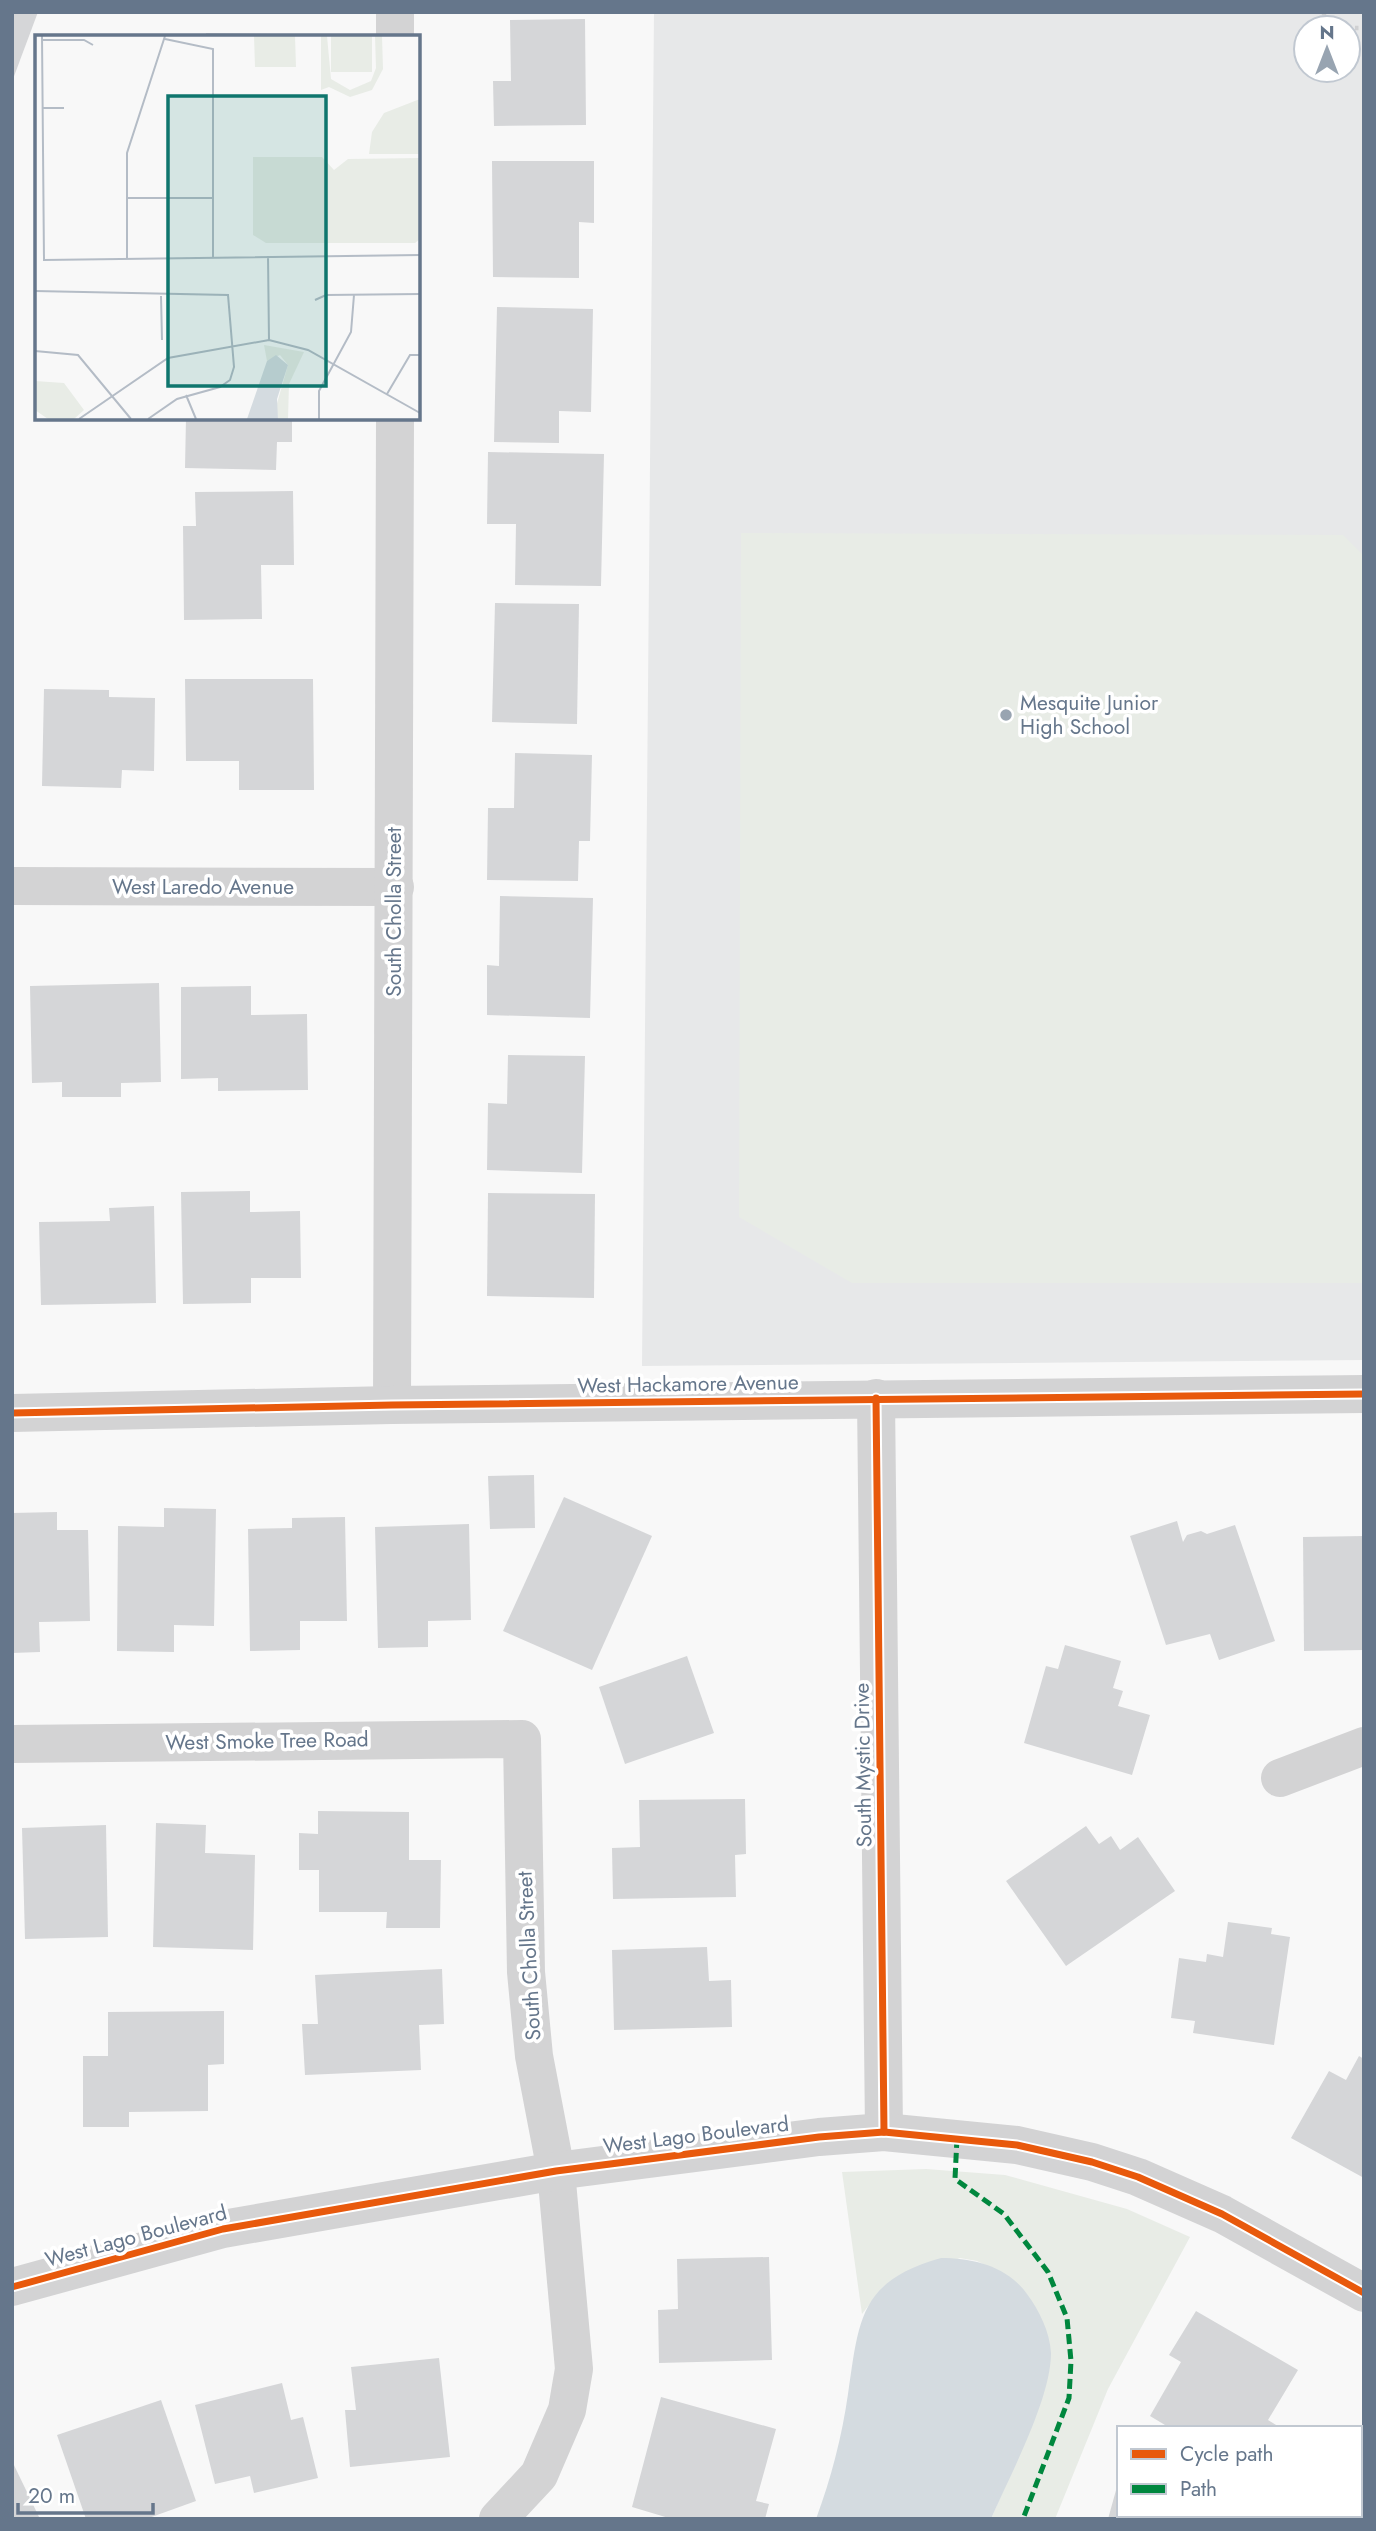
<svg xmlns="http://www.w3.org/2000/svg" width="1376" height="2531" viewBox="0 0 1376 2531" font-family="Jost,sans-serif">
<rect width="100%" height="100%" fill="#f8f8f8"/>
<path fill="#e7e8e9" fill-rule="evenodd" d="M 654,12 L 1364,12 L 1364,1360 L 642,1366 ZM 1306,28 L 1348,28 L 1348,70 L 1306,70 Z"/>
<g fill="#e8ece6">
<path d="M 741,533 L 1343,535 L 1364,556 L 1364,1283 L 852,1283 L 739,1217 Z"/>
<path d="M 926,2169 L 1005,2175 L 1127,2209 L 1190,2237 L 1108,2389 L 1055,2519 L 991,2519 L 1038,2409 L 1011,2278 L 977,2261 L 960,2258 L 883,2287 L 862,2314 L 842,2172 Z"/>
</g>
<path fill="#d4dbe0" d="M 941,2258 C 973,2258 1007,2266 1027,2294 C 1039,2310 1050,2332 1051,2353 C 1051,2399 1010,2475 991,2519 L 816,2519 C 831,2479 842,2436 848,2394 C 859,2320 859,2281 941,2258 Z"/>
<g fill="#d5d6d8">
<path d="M 12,12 L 38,12 L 13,79 L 12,79 Z"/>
<path d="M 585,19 L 586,125 L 494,126 L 493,81 L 511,81 L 510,20 Z"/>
<path d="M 206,33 L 269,34 L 269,37 L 206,37 Z"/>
<path d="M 492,161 L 594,161 L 594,223 L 579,222 L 579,278 L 493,277 Z"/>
<path d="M 497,307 L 593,309 L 591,412 L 559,411 L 559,443 L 494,442 Z"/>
<path d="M 186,418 L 292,418 L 292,442 L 277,442 L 276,470 L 185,468 Z"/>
<path d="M 488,452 L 604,454 L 601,586 L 515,585 L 516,524 L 487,524 Z"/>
<path d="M 293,491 L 294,565 L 261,565 L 262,619 L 184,620 L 183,526 L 196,526 L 195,492 Z"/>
<path d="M 495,603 L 579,604 L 577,724 L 492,722 Z"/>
<path d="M 185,679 L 313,679 L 314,790 L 239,790 L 239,761 L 186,761 Z"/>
<path d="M 44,689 L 109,690 L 109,697 L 155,698 L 154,771 L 122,770 L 121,788 L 42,786 Z"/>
<path d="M 515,753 L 592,755 L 590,841 L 579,841 L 578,881 L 487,880 L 488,808 L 514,808 Z"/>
<path d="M 500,896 L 593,898 L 590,1018 L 487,1015 L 487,965 L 499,966 Z"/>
<path d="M 159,983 L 161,1082 L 121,1083 L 121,1097 L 62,1097 L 62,1082 L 32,1083 L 30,986 Z"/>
<path d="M 251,986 L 251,1015 L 307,1014 L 308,1090 L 218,1091 L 218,1078 L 181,1079 L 181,987 Z"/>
<path d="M 508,1055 L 585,1056 L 582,1173 L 487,1170 L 488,1103 L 507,1104 Z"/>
<path d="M 250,1191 L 250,1212 L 300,1211 L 301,1278 L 251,1278 L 251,1303 L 183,1304 L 181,1192 Z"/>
<path d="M 488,1193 L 595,1194 L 594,1298 L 487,1296 Z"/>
<path d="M 154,1206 L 156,1303 L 41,1305 L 39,1222 L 110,1221 L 109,1208 Z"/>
<path d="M 534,1475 L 535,1528 L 490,1529 L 488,1476 Z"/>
<path d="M 564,1497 L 652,1536 L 592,1670 L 503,1631 Z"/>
<path d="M 164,1508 L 216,1509 L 214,1626 L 174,1625 L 174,1652 L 117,1651 L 118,1526 L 164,1527 Z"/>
<path d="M 57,1512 L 57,1530 L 88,1530 L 90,1621 L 39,1622 L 40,1652 L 12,1653 L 12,1513 Z"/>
<path d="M 345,1517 L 347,1621 L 300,1621 L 300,1650 L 250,1651 L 248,1529 L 292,1528 L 292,1518 Z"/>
<path d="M 1177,1521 L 1183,1542 L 1187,1535 L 1201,1531 L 1207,1534 L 1235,1525 L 1275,1641 L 1219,1660 L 1210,1634 L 1166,1645 L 1130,1536 Z"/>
<path d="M 469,1524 L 471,1620 L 428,1621 L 428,1647 L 378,1648 L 375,1527 Z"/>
<path d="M 1364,1536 L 1364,1650 L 1304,1651 L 1303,1537 Z"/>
<path d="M 1065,1645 L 1121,1661 L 1113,1688 L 1123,1691 L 1118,1706 L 1150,1715 L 1132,1775 L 1024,1743 L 1046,1666 L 1058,1669 Z"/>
<path d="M 687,1656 L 714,1733 L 625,1764 L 599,1687 Z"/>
<path d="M 745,1799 L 746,1854 L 735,1855 L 736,1897 L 613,1899 L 612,1848 L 640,1847 L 639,1800 Z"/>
<path d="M 318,1811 L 409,1812 L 409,1860 L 441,1860 L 440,1928 L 386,1928 L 387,1912 L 319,1912 L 319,1870 L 299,1870 L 299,1833 L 318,1834 Z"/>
<path d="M 156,1823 L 206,1825 L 205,1853 L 255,1855 L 253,1950 L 153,1947 Z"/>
<path d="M 106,1825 L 108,1937 L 25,1939 L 22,1828 Z"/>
<path d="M 1086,1826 L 1099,1844 L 1111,1836 L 1120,1850 L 1138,1837 L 1175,1891 L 1066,1966 L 1006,1881 Z"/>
<path d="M 1228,1922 L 1272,1928 L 1271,1934 L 1290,1937 L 1274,2045 L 1193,2033 L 1195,2021 L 1171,2018 L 1179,1958 L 1206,1962 L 1207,1954 L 1223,1957 Z"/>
<path d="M 707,1947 L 709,1981 L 731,1980 L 732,2027 L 614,2030 L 612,1950 Z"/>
<path d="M 442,1969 L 444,2024 L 419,2025 L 421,2070 L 305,2075 L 302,2024 L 318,2024 L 315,1975 Z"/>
<path d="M 224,2011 L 224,2064 L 208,2065 L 208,2111 L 129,2112 L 129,2127 L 83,2127 L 83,2056 L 108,2056 L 108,2012 Z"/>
<path d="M 1359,2056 L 1364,2059 L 1364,2178 L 1291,2138 L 1329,2071 L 1346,2080 Z"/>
<path d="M 769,2257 L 772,2360 L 659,2363 L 658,2310 L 678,2309 L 677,2259 Z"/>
<path d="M 1196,2311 L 1298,2370 L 1268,2420 L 1281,2428 L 1170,2428 L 1150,2416 L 1181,2362 L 1169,2355 Z"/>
<path d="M 439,2358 L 450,2457 L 350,2467 L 345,2410 L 356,2410 L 351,2367 Z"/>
<path d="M 282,2383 L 291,2420 L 303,2417 L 318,2478 L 254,2493 L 250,2476 L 215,2484 L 195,2405 Z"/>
<path d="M 661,2397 L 776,2429 L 756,2501 L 769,2504 L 765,2519 L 672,2519 L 632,2507 Z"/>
<path d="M 161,2400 L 196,2501 L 146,2519 L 86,2519 L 57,2435 Z"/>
<path d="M 12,2461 L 40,2519 L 12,2519 Z"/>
<path d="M 1118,2483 L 1119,2515 L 1243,2515 L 1242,2519 L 1108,2519 Z"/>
</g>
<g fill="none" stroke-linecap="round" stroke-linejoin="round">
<g stroke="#cfd0d2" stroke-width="4.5" stroke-dasharray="3.5 3.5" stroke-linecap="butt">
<path d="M 1324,12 L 1324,28"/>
<path d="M 1348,28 L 1364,28"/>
</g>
<g stroke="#d3d3d4" stroke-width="38">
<path d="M 395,37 L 395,12"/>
<path d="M 12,886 L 395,887"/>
<path d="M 876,1398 L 884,2132"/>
<path d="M 392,1405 L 395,418"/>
<path d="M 12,1413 L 392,1405 L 1364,1394"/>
<path d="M 12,1744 L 522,1739 L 526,1972 L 534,2056 L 556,2171 L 574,2369 L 567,2410 L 539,2475 L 498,2519"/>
<path d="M 1280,1778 L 1364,1746"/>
<path d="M 12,2287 L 223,2229 L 556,2171 L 819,2137 L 884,2132 L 1017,2145 L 1092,2162 L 1138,2177 L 1222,2214 L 1364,2293"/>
<path d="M 1360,2494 L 1364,2488"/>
</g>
<path stroke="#00873e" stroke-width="5" stroke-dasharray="10 5" stroke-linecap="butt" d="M 957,2138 L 955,2179 L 1004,2214 L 1048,2272 L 1067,2318 L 1071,2361 L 1069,2398 L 1023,2519"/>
<defs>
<g id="cycleway">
<path d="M 876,1398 L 884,2132"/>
<path d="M 12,1413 L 392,1405 L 1364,1394"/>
<path d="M 12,2287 L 223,2229 L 556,2171 L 819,2137 L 884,2132 L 1017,2145 L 1092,2162 L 1138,2177 L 1222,2214 L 1364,2293"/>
</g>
</defs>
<use href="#cycleway" stroke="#fff" stroke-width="11"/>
<use href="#cycleway" stroke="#e8590c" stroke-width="7"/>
</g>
<circle fill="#98a4b1" stroke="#fff" stroke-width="2.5" cx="1006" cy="715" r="7"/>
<g text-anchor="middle" stroke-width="7" stroke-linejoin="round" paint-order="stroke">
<g font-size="21" fill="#65768b" stroke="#fff" text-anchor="start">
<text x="1020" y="710">Mesquite Junior<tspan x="1020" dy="24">High School</tspan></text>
</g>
<g font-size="21" fill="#65768b" stroke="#fff">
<text x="203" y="894">West Laredo Avenue</text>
<text transform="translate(394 912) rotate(-90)" y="7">South Cholla Street</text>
<text transform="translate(688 1384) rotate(-1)" y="7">West Hackamore Avenue</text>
<text transform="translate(267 1741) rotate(-1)" y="7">West Smoke Tree Road</text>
<text transform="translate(863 1765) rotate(-91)" y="7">South Mystic Drive</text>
<text transform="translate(529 1956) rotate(-93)" y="7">South Cholla Street</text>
<text transform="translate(696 2135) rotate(-7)" y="7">West Lago Boulevard</text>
<text transform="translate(136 2236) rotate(-15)" y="7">West Lago Boulevard</text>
</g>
</g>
<g transform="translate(35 35)">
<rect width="385" height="385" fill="#f8f8f8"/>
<path d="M 219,1 L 260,1 L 261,32 L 220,32 ZM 286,1 L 292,1 L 296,44 L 315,55 L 336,46 L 341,33 L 340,1 L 347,1 L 348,34 L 337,55 L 315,62 L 294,52 L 286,55 ZM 296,1 L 337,1 L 337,37 L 296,37 ZM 385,64 L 385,119 L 334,119 L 337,97 L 349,78 ZM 218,122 L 287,122 L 299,135 L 313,124 L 385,123 L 385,204 L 380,208 L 231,208 L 218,200 ZM 229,310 L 269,317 L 254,349 L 253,384 L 243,384 L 241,372 L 253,330 L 245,320 L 232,326 ZM 0,346 L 29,348 L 49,375 L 39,384 L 13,384 L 0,375 Z" fill="#e8ece6"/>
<path d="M 241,320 L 253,330 L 242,364 L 243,384 L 212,384 L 232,326 Z" fill="#d4dbe0"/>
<path fill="none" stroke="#b4bcc6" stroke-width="2" d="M 7,1 L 9,225 L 385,220M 130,4 L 178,14 L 178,222M 7,5 L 49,5 L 58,10M 7,73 L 29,73M 91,163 L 178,163M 233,221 L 234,305M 92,224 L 92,118 L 130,1M 0,256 L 193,260 L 199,332 L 195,345 L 185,352 L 142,364 L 113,384M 126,261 L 127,305M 280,265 L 291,260 L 385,259M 0,316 L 43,320 L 96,384M 352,359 L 375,320 L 385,320M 151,360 L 161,384M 44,384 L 133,323 L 234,305 L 273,315 L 385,378M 284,384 L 284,356 L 316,297 L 319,260"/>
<path fill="#0f766e" fill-opacity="0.15" stroke="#0f766e" stroke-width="3.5" d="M 133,61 L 291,61 L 291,351 L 133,351 Z"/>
<rect width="385" height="385" fill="none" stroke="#65768b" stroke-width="3.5"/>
</g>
<rect width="1376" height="2531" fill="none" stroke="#65768b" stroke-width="28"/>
<rect x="1117" y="2426" width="245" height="91" fill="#ffffff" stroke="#c1c8d1" stroke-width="2"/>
<rect x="1131" y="2449" width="35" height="10" fill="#e8590c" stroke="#c1c8d1" stroke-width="2"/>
<text x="1180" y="2461" font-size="21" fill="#65768b">Cycle path</text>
<rect x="1131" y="2484" width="35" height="10" fill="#00873e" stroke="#c1c8d1" stroke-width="2"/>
<text x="1180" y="2496" font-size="21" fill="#65768b">Path</text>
<g transform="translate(1327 49)"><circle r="33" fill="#ffffff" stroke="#c1c8d1" stroke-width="2"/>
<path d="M0-5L12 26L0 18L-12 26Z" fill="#98a4b1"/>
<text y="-10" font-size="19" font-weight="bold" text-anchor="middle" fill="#65768b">N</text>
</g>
<path d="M18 2503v10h135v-10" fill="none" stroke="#65768b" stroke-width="3.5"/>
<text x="28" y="2503" font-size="21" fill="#65768b" stroke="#ffffff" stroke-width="5" paint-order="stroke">20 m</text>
</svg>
